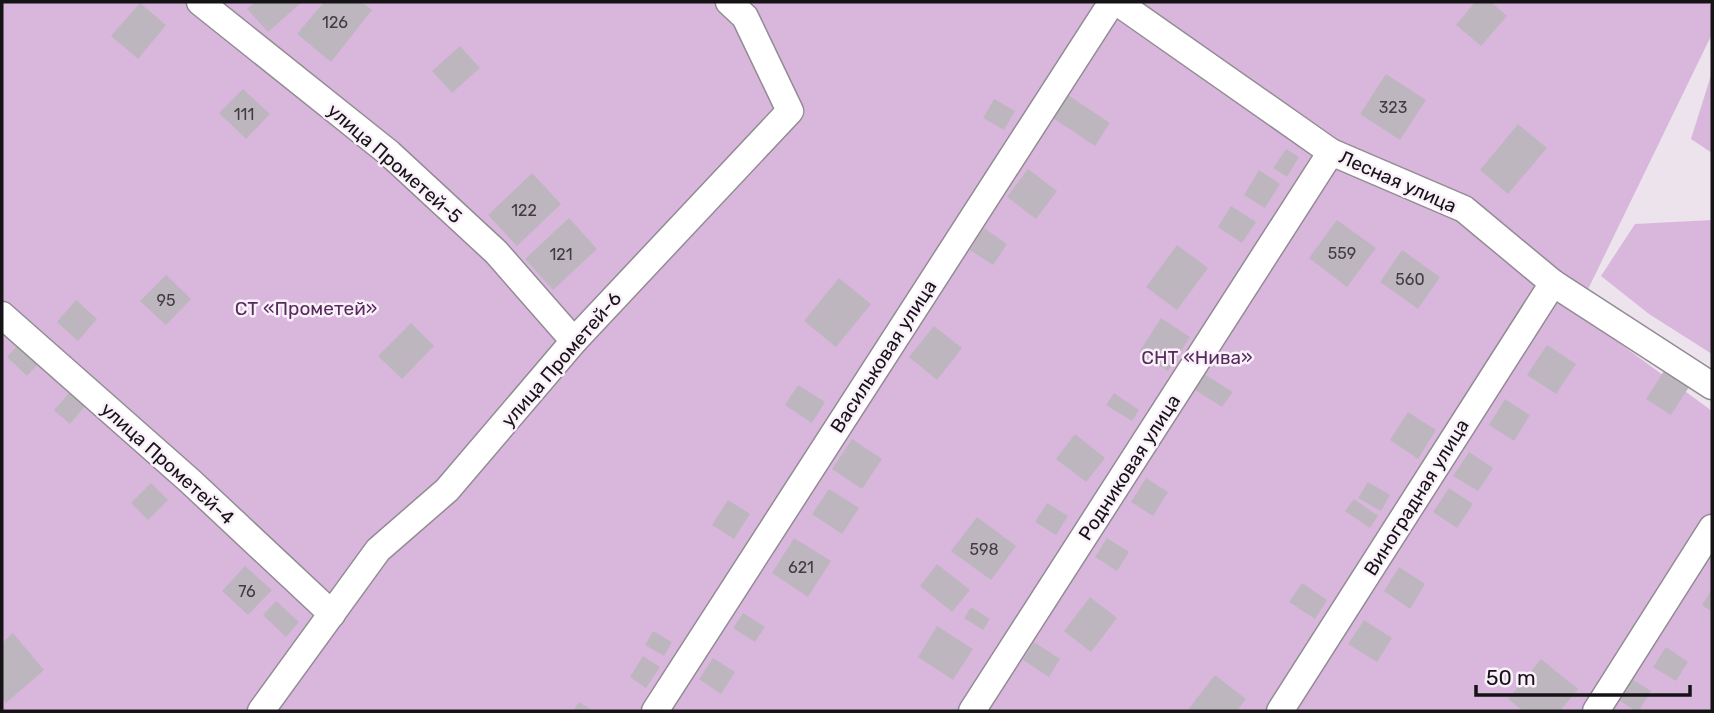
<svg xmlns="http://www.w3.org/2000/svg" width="1714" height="713" viewBox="0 0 1714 713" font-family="Rubik,sans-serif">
<rect width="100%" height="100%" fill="#ece3ed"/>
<g fill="#d9b7dd">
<path d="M 2,2 L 1708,2 L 1712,7 L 1712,34 L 1577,312 L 1712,411 L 1712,711 L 2,711 Z"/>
<path d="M 1712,72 L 1712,153 L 1691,139 Z"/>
<path d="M 1712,220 L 1712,354 L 1649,314 L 1601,276 L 1635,224 Z"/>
</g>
<g fill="#beb6bf">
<path d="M 255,2 L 302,2 L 268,32 L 247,9 Z"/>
<path d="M 324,2 L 362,2 L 372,10 L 331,62 L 297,34 Z"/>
<path d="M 1475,2 L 1491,2 L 1507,16 L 1481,46 L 1456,25 Z"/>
<path d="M 140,3 L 166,25 L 138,59 L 111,36 Z"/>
<path d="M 460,46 L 480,68 L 452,93 L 432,71 Z"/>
<path d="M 1386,74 L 1426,100 L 1400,140 L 1360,114 Z"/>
<path d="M 243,89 L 270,114 L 246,139 L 219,113 Z"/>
<path d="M 1068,95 L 1110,123 L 1095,146 L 1053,118 Z"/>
<path d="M 994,99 L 1015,111 L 1004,130 L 983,118 Z"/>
<path d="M 1518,124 L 1547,148 L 1508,194 L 1480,170 Z"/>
<path d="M 1286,149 L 1299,157 L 1287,177 L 1273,168 Z"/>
<path d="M 1028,169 L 1057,191 L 1036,219 L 1007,197 Z"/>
<path d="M 1259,170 L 1280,184 L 1265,208 L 1244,195 Z"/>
<path d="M 532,173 L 561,204 L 517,246 L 488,215 Z"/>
<path d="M 1231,206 L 1256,222 L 1242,243 L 1218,227 Z"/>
<path d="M 569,218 L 597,249 L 553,290 L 525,259 Z"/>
<path d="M 1337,220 L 1376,248 L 1347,287 L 1309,258 Z"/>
<path d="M 984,228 L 1007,244 L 993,265 L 970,250 Z"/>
<path d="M 1177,245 L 1208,268 L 1177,310 L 1146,287 Z"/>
<path d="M 1402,250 L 1440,277 L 1418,309 L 1380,282 Z"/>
<path d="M 166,275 L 191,299 L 166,325 L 140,301 Z"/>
<path d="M 839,278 L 871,304 L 836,347 L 804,321 Z"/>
<path d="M 76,300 L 97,319 L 78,341 L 57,322 Z"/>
<path d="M 1161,318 L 1190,337 L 1168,371 L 1139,352 Z"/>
<path d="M 411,323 L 434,346 L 402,379 L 378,356 Z"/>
<path d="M 934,326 L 962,348 L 937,380 L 909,357 Z"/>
<path d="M 18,345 L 38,364 L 27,376 L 7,357 Z"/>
<path d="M 1547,345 L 1576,364 L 1556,394 L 1527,375 Z"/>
<path d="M 1664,371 L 1689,387 L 1671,415 L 1646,399 Z"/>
<path d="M 1204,374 L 1233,392 L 1222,407 L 1195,390 Z"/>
<path d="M 798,385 L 825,402 L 812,423 L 785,405 Z"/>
<path d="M 70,392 L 86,405 L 70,424 L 54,410 Z"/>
<path d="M 1114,393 L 1139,410 L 1132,421 L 1106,405 Z"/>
<path d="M 1505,399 L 1530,415 L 1514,441 L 1489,425 Z"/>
<path d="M 1408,412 L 1436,430 L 1418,459 L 1390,440 Z"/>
<path d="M 1075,434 L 1105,458 L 1086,482 L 1056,459 Z"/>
<path d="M 852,439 L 882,459 L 862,489 L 832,469 Z"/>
<path d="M 1469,452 L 1493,468 L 1478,491 L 1453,476 Z"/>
<path d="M 1146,478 L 1168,492 L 1153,516 L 1131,502 Z"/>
<path d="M 1368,482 L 1390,495 L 1381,511 L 1358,498 Z"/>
<path d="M 151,483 L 168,500 L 148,520 L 131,503 Z"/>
<path d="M 1449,488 L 1473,504 L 1457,528 L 1433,512 Z"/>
<path d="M 829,489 L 859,508 L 842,534 L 812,514 Z"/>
<path d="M 1354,499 L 1378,516 L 1370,528 L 1345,511 Z"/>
<path d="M 728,500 L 750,514 L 734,539 L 712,525 Z"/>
<path d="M 1047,503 L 1068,516 L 1056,535 L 1035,522 Z"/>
<path d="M 977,517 L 1016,546 L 991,580 L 951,551 Z"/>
<path d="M 794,538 L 831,561 L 808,597 L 772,573 Z"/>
<path d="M 1107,538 L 1129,552 L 1117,571 L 1095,557 Z"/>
<path d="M 937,564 L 970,590 L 952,612 L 920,586 Z"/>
<path d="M 245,566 L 272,590 L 248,615 L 222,591 Z"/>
<path d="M 1399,567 L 1425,584 L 1410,609 L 1384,591 Z"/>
<path d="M 1302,583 L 1327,600 L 1315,619 L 1289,602 Z"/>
<path d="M 1712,589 L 1712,612 L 1702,605 Z"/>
<path d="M 1090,597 L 1117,618 L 1091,652 L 1064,631 Z"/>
<path d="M 276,601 L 299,622 L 286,637 L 263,615 Z"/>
<path d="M 971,607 L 990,619 L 983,630 L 964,618 Z"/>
<path d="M 743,613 L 765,627 L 755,642 L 733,628 Z"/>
<path d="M 1364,620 L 1392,638 L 1377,662 L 1348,644 Z"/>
<path d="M 937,626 L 973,649 L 953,680 L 918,657 Z"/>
<path d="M 653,631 L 672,642 L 664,656 L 645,645 Z"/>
<path d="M 13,633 L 44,670 L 6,703 L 2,698 L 2,643 Z"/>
<path d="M 1034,642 L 1060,659 L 1049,677 L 1023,660 Z"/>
<path d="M 1666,647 L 1688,662 L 1676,681 L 1653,667 Z"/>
<path d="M 643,656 L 660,667 L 646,688 L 630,677 Z"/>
<path d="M 713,658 L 735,672 L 721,694 L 699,679 Z"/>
<path d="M 1541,659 L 1578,689 L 1560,711 L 1523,711 L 1508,699 Z"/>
<path d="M 1215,675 L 1246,699 L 1237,711 L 1187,711 Z"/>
<path d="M 1632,679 L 1651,691 L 1639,711 L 1636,711 L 1618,700 Z"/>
<path d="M 579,702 L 593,711 L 573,711 Z"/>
</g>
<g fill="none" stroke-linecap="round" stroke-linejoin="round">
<defs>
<g id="street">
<path d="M 200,2 L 389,153 L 496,252 L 574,341"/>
<path d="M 1117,2 L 1331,152 L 1464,209 L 1553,283 L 1712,386"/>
<path d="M 2,315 L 190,481 L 332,614"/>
<path d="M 261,711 L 378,550 L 447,490 L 574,341 L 790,111 L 745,17 L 729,2"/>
<path d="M 655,711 L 1112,2"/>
<path d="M 972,711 L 1331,152"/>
<path d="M 1280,711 L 1553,283"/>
<path d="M 1596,711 L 1712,528"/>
</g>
</defs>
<use href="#street" stroke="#938b94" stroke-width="29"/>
<use href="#street" stroke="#fff" stroke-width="26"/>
</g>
<g text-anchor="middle" stroke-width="5" stroke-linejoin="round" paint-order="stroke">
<g font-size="16" fill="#403c40">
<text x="335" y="28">126</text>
<text x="1393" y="113">323</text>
<text x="244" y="120">111</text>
<text x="524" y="216">122</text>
<text x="1342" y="259">559</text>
<text x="561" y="260">121</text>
<text x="1410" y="285">560</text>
<text x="166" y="306">95</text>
<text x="984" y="555">598</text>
<text x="801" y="573">621</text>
<text x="247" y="597">76</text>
</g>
<g font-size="19" fill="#161316" stroke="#f9f0fa">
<text transform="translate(395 163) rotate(41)" y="7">улица Прометей-5</text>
<text transform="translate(1398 181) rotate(24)" y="7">Лесная улица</text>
<text transform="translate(883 356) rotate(-57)" y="7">Васильковая улица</text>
<text transform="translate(561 359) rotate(-49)" y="7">улица Прометей-6</text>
<text transform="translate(168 463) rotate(42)" y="7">улица Прометей-4</text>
<text transform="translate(1129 467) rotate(-57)" y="7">Родниковая улица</text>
<text transform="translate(1416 497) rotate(-58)" y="7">Виноградная улица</text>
</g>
<g font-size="19" fill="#572a5d" stroke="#f9f0fa">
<text x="306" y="315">СТ «Прометей»</text>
<text x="1197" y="364">СНТ «Нива»</text>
</g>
</g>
<rect width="1714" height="713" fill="none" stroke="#161316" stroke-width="7"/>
<path d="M1476 685v10h214v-10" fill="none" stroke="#161316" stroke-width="3.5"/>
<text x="1486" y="685" font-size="21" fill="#161316" stroke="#f9f0fa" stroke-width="5" paint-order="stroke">50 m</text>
</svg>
